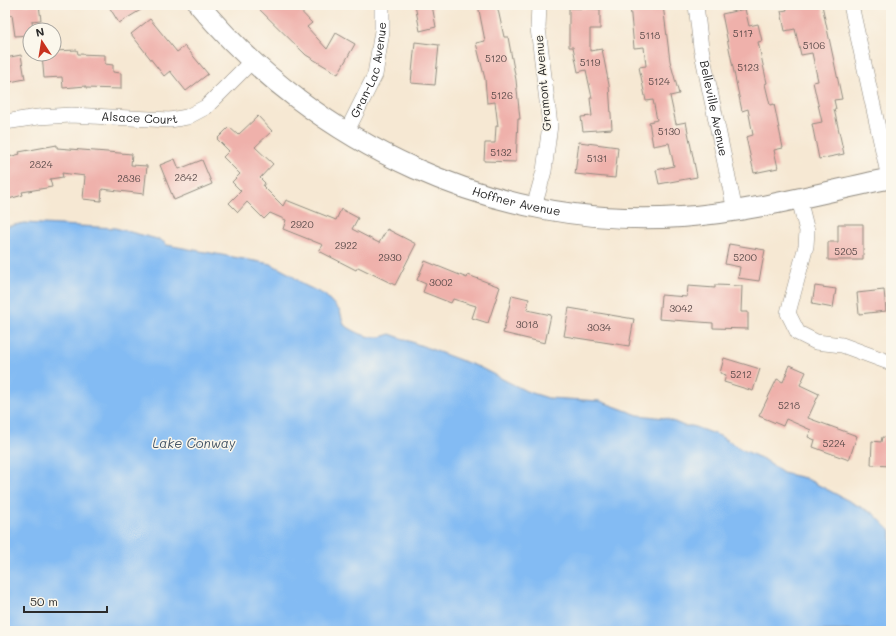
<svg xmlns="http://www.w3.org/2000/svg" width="896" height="636" viewBox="0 0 896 636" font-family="Mali,sans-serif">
<rect width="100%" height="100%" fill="#fbf7ec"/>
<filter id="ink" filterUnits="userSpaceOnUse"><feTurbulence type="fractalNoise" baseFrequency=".025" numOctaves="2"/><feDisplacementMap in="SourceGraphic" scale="8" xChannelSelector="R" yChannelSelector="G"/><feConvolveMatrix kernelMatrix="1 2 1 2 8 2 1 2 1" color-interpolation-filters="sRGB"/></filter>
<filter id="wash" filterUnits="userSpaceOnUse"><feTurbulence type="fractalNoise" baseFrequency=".012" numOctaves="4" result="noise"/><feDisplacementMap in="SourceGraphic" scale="16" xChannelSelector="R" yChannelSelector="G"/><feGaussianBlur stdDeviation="0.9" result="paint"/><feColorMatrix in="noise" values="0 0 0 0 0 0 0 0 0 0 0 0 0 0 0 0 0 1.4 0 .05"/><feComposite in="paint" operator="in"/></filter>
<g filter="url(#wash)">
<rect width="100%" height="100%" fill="#f6e8d3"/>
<path fill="#83bbf3" stroke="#57738f" d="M 24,223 L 115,228 L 161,240 L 167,245 L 271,264 L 290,274 L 304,285 L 325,295 L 340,311 L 344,325 C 359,334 373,342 390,334 L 479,367 L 526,391 L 548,398 L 600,401 L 638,415 L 665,418 L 684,426 L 692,426 L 720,436 L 741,449 L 763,459 L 783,473 L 805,478 L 874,514 L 891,531 L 891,631 L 5,631 L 5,227 Z"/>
<g id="blocks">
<g fill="#efb1ab">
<path d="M 5,5 L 39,5 L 41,20 L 32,21 L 33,30 L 30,30 L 30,35 L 15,36 L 12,15 L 5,16 Z"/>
<path d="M 108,5 L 149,5 L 119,23 Z"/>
<path d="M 255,5 L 295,5 L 312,23 L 307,27 L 327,49 L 336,33 L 355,44 L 338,74 L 306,55 Z"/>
<path d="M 415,5 L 432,5 L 436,27 L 420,31 Z"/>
<path d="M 478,5 L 497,5 L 504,37 L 508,37 L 516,80 L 520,119 L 518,119 L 516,162 L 484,161 L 485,143 L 495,143 L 496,126 L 498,126 L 495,102 L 487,103 L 485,79 L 476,43 L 485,41 Z"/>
<path d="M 630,5 L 663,5 L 670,61 L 679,94 L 670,96 L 676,124 L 686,122 L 697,177 L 659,184 L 656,170 L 674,166 L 669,143 L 653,146 L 649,122 L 657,120 L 653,100 L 646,101 L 639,67 L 646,66 L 644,47 L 634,48 Z"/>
<path d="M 786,5 L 822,5 L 842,99 L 834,100 L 836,109 L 834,109 L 844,154 L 819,159 L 812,124 L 822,122 L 813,82 L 818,81 L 812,53 L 801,55 L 795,29 L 785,31 L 781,11 L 787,10 Z"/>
<path d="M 569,8 L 600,9 L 600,29 L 590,29 L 590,51 L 602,49 L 609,85 L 612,129 L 583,131 L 581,117 L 592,116 L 590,98 L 592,98 L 586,70 L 578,72 L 573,47 L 569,47 Z"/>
<path d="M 745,9 L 749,26 L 758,24 L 762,41 L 758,42 L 767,83 L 765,84 L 770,105 L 774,104 L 783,148 L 774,150 L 778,168 L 754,173 L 746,137 L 753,135 L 748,109 L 742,111 L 722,14 Z"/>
<path d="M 150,19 L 177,52 L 185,46 L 208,74 L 186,91 L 170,71 L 164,76 L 131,34 Z"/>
<path d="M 415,42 L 439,45 L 435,85 L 411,83 Z"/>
<path d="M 77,50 L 78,54 L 105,55 L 105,64 L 113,65 L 113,72 L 121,73 L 121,89 L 86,88 L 86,86 L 63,88 L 62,77 L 44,78 L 42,54 L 54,54 L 54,51 Z"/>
<path d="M 21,55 L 25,79 L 5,83 L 5,58 Z"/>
<path d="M 258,116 L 272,131 L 255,147 L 273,164 L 260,178 L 265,183 L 263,186 L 283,206 L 286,200 L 336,220 L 341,209 L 358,218 L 352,229 L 379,243 L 387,229 L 416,244 L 395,285 L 358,267 L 356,270 L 319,251 L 323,245 L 283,229 L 286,220 L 270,213 L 264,219 L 247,202 L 238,212 L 229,203 L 241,191 L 232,182 L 240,174 L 223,157 L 229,151 L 217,139 L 229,127 L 238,135 Z"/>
<path d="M 579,142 L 618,147 L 615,178 L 575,174 Z"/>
<path d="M 57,145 L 57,148 L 132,154 L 131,165 L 147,166 L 144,194 L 102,189 L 101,201 L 83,199 L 85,176 L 62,173 L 63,177 L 50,179 L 52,187 L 22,192 L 23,195 L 5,200 L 5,158 L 20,154 L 19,152 Z"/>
<path d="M 175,159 L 179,169 L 202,160 L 212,184 L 174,200 L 160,165 Z"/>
<path d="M 838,224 L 863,224 L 863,260 L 828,260 L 828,242 L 838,242 Z"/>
<path d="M 729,244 L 765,250 L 759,281 L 738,278 L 740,267 L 725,264 Z"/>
<path d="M 425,261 L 467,278 L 468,275 L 500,287 L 488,323 L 472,318 L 476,306 L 453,299 L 451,303 L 423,292 L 426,284 L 417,280 Z"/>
<path d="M 715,285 L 742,286 L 741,312 L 748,312 L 748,329 L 713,328 L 713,323 L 659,319 L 661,295 L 687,297 L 688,286 L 715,288 Z"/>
<path d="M 815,286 L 836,289 L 833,308 L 812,304 Z"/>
<path d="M 884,290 L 886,311 L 859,314 L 857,293 Z"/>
<path d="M 512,295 L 529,299 L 527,310 L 551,315 L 545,343 L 503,333 Z"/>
<path d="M 569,308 L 634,319 L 629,346 L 564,336 Z"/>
<path d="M 724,358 L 760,369 L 753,391 L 724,382 L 726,375 L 720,373 Z"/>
<path d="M 790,365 L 806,372 L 800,385 L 819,394 L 808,418 L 857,436 L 849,460 L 813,447 L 815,440 L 808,437 L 811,430 L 786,419 L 783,426 L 759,416 L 777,379 L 783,382 Z"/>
<path d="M 882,437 L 891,438 L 891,466 L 871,465 L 872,441 L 881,442 Z"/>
</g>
</g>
</g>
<g filter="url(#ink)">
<use href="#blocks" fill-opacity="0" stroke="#908a7f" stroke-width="1"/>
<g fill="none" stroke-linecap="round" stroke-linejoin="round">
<defs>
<g id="minor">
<path id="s1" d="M 696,5 L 701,48 L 735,211"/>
<path d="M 851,5 L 889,178"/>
<path id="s2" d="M 5,122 L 38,117 L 71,115 L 170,120 L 187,117 L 206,107 L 252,61"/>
<path id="s3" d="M 346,133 L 375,75 L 382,31 L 382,5"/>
<path d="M 799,199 L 807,231 L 806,246 L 788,313 L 798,333 L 816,342 L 842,345 L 891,363"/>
<path d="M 534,207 L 544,171 L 550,125 L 538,28 L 539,5"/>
</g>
<g id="major">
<path id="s4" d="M 199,5 C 316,145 497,230 681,217 C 752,212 821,193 891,178"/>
</g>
</defs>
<use href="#minor" stroke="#908a7f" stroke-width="16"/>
<use href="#major" stroke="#908a7f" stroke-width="22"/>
<use href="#minor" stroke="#fff" stroke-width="15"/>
<use href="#major" stroke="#fff" stroke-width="20"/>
</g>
</g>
<g text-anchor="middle" stroke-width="3" stroke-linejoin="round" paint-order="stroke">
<g font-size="10" fill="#5c4c4b">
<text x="743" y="37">5117</text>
<text x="650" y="39">5118</text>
<text x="814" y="49">5106</text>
<text x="496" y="62">5120</text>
<text x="590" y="66">5119</text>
<text x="748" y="71">5123</text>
<text x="659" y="85">5124</text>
<text x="502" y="99">5126</text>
<text x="669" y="135">5130</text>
<text x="501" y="156">5132</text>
<text x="597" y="162">5131</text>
<text x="41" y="168">2824</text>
<text x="186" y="181">2842</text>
<text x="129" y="182">2836</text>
<text x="302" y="228">2920</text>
<text x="346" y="249">2922</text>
<text x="846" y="255">5205</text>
<text x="390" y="261">2930</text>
<text x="745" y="261">5200</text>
<text x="441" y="286">3002</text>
<text x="681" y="312">3042</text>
<text x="527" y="328">3018</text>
<text x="599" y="331">3034</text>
<text x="741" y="378">5212</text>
<text x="789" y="409">5218</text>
<text x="834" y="447">5224</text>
</g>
<g font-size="12" fill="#2b2b2b" stroke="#fbf7ec">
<text dy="4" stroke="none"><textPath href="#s3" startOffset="68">Gran-Lac Avenue</textPath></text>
<text transform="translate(543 83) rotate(-95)" y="4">Gramont Avenue</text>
<text dy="4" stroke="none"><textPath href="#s1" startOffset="105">Belleville Avenue</textPath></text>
<text dy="4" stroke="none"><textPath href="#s2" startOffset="135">Alsace Court</textPath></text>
<text dy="4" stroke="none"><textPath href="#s4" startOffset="380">Hoffner Avenue</textPath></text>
</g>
<g font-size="13" font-style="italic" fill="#455667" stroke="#fbf7ec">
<text x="194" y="448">Lake Conway</text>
</g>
</g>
<rect width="896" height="636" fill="none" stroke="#fbf7ec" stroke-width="20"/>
<g transform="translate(42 42) rotate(348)"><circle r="19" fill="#fbf7ec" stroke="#a8a59f"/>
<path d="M0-3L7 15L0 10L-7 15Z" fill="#c8321e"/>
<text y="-6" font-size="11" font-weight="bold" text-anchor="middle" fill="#2b2b2b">N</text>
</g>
<path d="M24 606v6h83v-6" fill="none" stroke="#2b2b2b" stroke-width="2"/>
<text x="30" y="606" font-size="12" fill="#2b2b2b" stroke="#fbf7ec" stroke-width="3" paint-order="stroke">50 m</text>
</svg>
